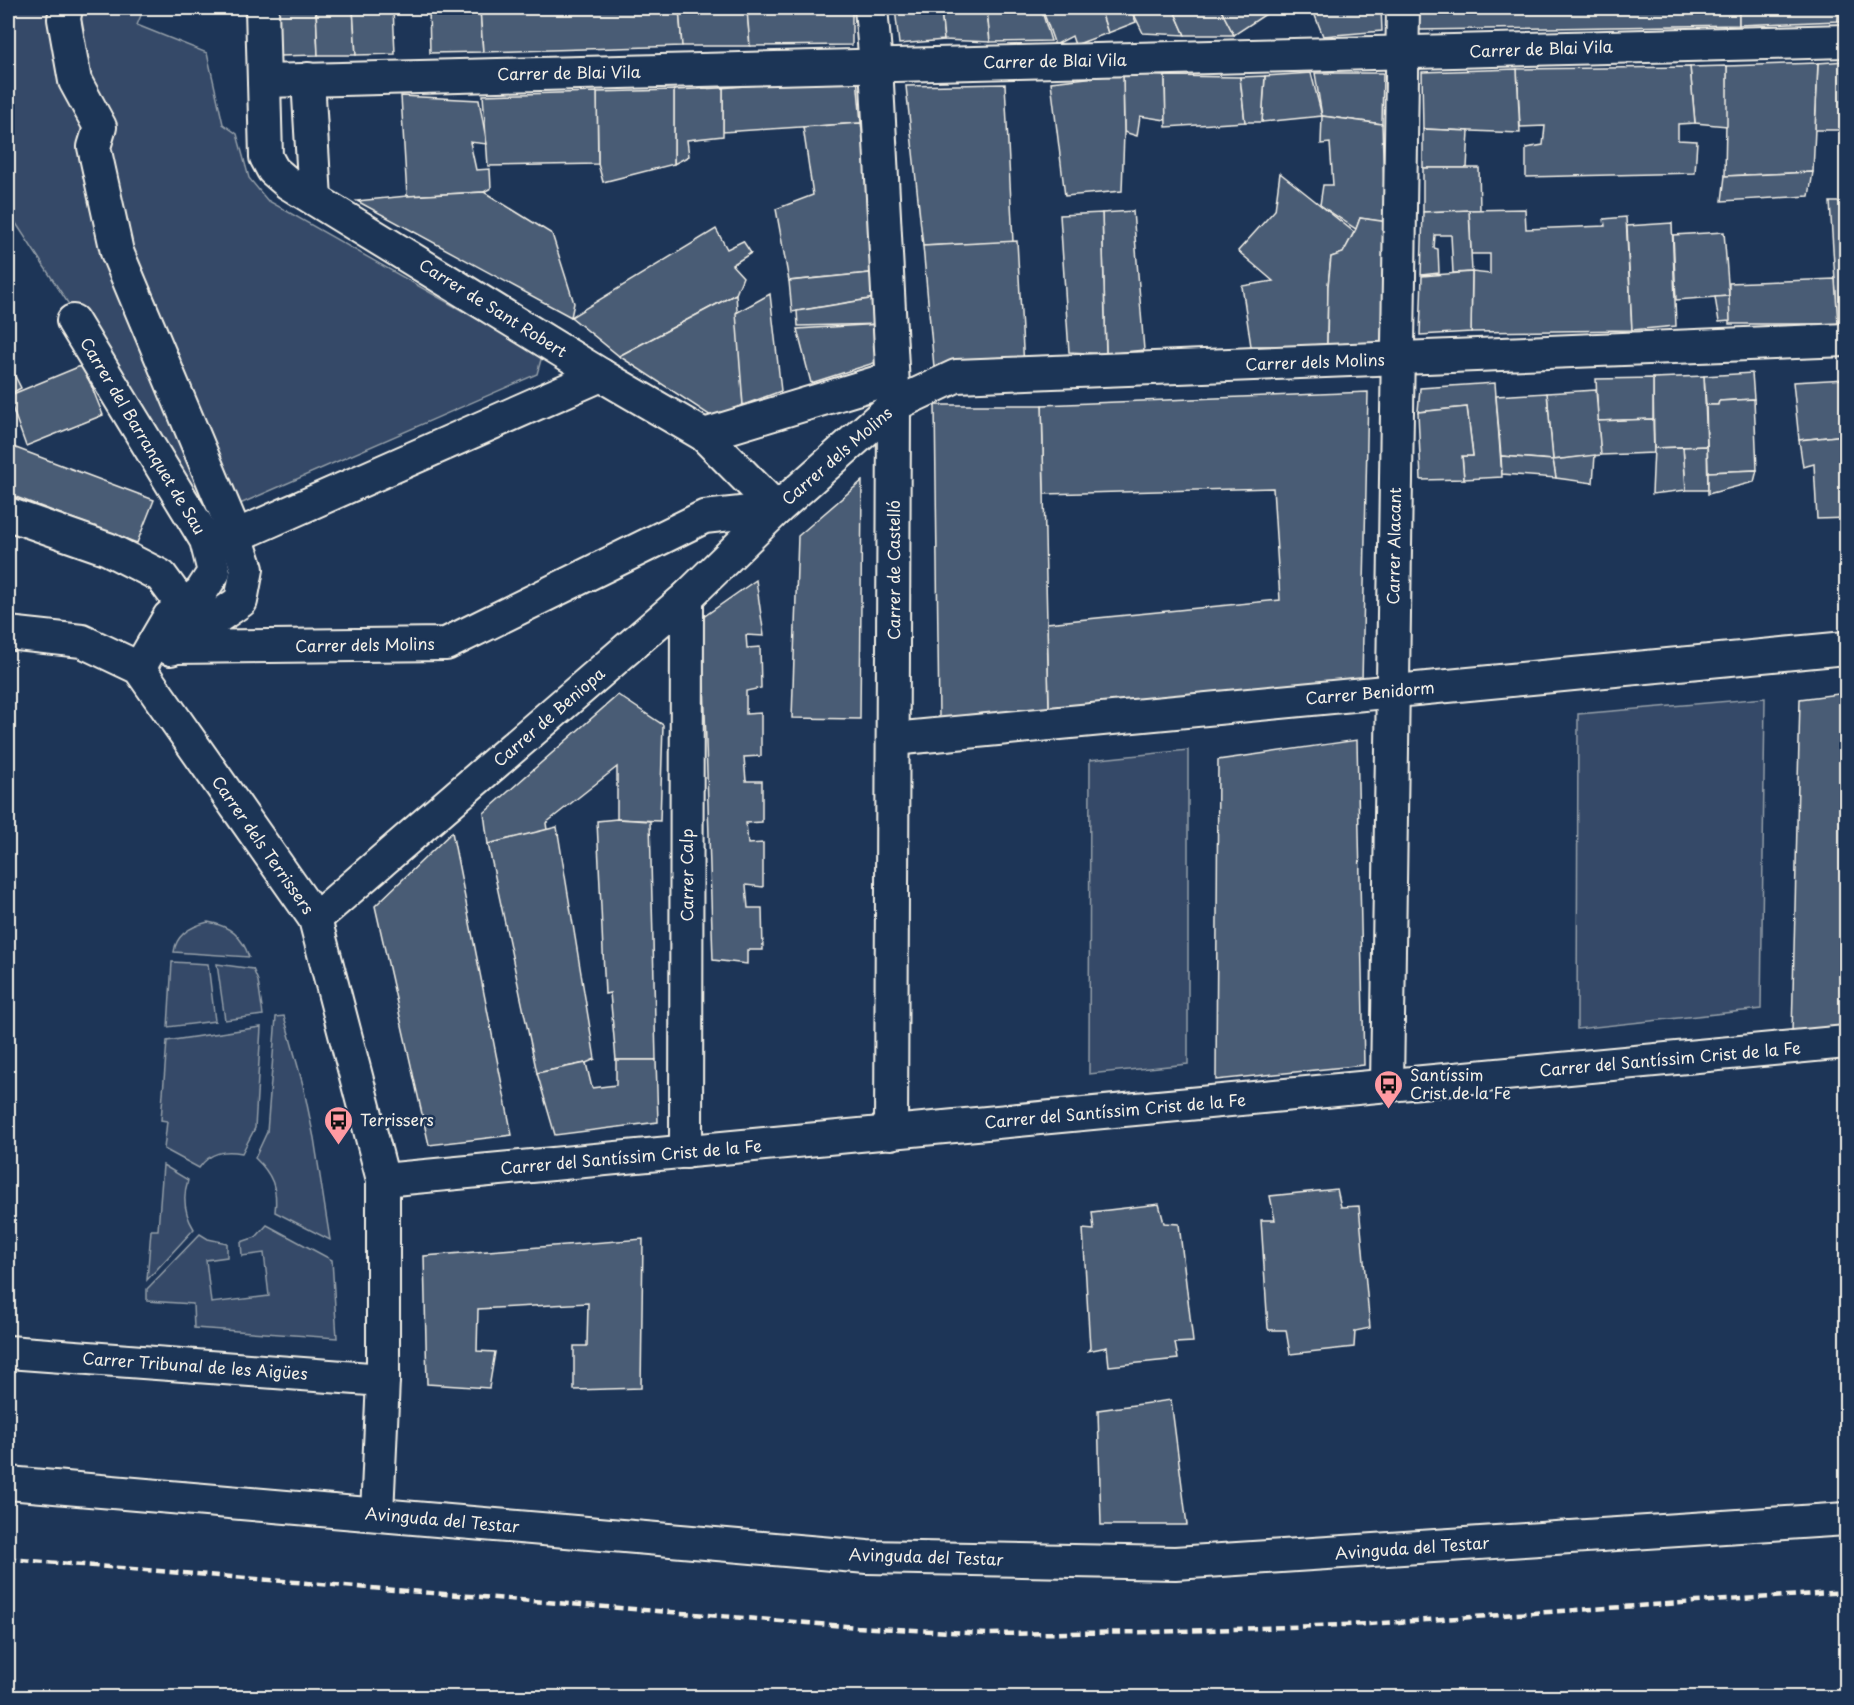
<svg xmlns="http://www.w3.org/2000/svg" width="1854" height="1705" viewBox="0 0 1854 1705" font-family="'Playpen Sans',sans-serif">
<rect width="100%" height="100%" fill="#1d3557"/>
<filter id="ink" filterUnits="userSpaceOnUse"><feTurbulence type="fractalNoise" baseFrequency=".0167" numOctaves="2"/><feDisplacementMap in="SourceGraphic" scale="12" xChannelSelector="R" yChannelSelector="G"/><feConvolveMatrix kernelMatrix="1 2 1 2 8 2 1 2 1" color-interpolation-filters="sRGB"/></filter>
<g filter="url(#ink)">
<g fill="#354a67" stroke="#949ea8" stroke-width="1.5">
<path d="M 8,8 L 144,8 L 137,25 L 207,53 L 223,124 L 237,134 L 249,178 L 267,200 L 542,356 L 537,374 L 208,518 L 8,211 Z"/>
<path d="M 1765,698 L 1761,1009 L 1577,1029 L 1578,714 Z"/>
<path d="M 1188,750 L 1188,1064 L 1089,1074 L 1090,760 Z"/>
<path d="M 208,922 C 230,926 242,936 249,957 L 174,952 C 176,934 192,926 208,922 Z"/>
<path d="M 172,962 L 208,964 L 215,1021 L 168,1027 Z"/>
<path d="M 217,964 L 253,969 L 258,981 L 263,1015 L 225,1020 Z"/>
<path d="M 284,1016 L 303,1085 L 314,1138 L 330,1240 L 275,1212 C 278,1188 272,1174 255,1158 L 267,1132 L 276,1017 Z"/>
<path d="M 261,1027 L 255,1128 L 242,1153 C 224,1150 210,1152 199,1168 L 164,1149 L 167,1121 L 161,1120 L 167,1041 Z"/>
<path d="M 163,1165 L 188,1180 C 182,1198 184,1213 194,1229 L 147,1280 L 151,1230 L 158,1230 Z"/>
<path d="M 267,1225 L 332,1260 L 337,1338 L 194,1328 L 193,1304 L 147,1301 L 147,1289 L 200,1234 L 208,1239 L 227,1243 L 227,1257 L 206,1260 L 211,1303 L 269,1296 L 264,1253 L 242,1256 L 241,1242 L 256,1237 Z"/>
</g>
<g fill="#485b74" stroke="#f4f1e8" stroke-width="1.5">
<path d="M 278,8 L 316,8 L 318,55 L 279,56 Z"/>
<path d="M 316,8 L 353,8 L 356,55 L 318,55 Z"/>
<path d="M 353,8 L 393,8 L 395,54 L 356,55 Z"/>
<path d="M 429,8 L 480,8 L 483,52 L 430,53 Z"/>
<path d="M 480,8 L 679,8 L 682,46 L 483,52 Z"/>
<path d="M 679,8 L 747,8 L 750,46 L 682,46 Z"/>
<path d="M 852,8 L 852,45 L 750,46 L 747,10 Z"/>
<path d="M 895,8 L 941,8 L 944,40 L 899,44 Z"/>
<path d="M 941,8 L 987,8 L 990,42 L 944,40 Z"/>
<path d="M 987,8 L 1041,8 L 1051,41 L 990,42 Z"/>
<path d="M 1042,8 L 1100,8 L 1108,33 L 1075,45 L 1072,36 L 1055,45 Z"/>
<path d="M 1100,8 L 1130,8 L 1136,22 L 1108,33 Z"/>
<path d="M 1131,8 L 1173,8 L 1185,35 L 1143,33 Z"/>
<path d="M 1173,8 L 1220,8 L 1234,35 L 1185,35 Z"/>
<path d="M 1220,8 L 1266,8 L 1269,12 L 1234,35 Z"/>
<path d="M 1312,8 L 1381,8 L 1382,31 L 1323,36 Z"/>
<path d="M 1419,8 L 1739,8 L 1739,25 L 1419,30 Z"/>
<path d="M 1739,8 L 1839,8 L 1838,21 L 1739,25 Z"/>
<path d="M 1839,8 L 1846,8 L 1846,21 L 1838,21 Z"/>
<path d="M 1846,61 L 1846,130 L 1815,130 L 1818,63 Z"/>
<path d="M 1818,63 L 1813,172 L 1725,176 L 1727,66 Z"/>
<path d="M 1727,66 L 1727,126 L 1695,123 L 1690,67 Z"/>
<path d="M 1690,67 L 1695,123 L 1678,124 L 1678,140 L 1697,141 L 1695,173 L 1526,177 L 1526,148 L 1543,145 L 1545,126 L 1520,127 L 1517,69 Z"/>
<path d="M 1517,69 L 1520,133 L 1423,129 L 1422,72 Z"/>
<path d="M 1311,73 L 1322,116 L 1262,122 L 1265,76 Z"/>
<path d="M 1315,73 L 1383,73 L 1382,124 L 1322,116 Z"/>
<path d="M 1123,74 L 1165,76 L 1166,120 L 1140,116 L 1137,136 L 1124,132 Z"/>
<path d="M 1123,74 L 1124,132 L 1122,191 L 1065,196 L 1051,82 Z"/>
<path d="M 1165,76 L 1240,77 L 1245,122 L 1166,127 Z"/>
<path d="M 1265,76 L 1262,122 L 1245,122 L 1240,77 Z"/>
<path d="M 857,77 L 861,123 L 723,132 L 723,88 L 720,88 Z"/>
<path d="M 1005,84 L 1013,242 L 923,246 L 906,86 Z"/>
<path d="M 720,88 L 723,88 L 723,136 L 687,140 L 689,156 L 674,164 L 674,90 Z"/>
<path d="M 674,90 L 674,164 L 603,182 L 598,164 L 597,92 Z"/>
<path d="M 597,92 L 598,164 L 488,166 L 483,95 Z"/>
<path d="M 401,96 L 479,100 L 487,144 L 470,142 L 476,170 L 490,169 L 491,188 L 484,192 L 407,196 Z"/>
<path d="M 1322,116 L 1382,124 L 1385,222 L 1360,218 L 1356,229 L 1320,205 L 1323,185 L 1333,185 L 1330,143 L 1321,144 Z"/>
<path d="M 861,123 L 880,272 L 789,281 L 776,209 L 813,195 L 803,127 Z"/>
<path d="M 1423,129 L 1469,131 L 1467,168 L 1423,168 Z"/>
<path d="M 1423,168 L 1479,168 L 1480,210 L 1423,212 Z"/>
<path d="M 1813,172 L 1809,196 L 1722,201 L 1725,176 Z"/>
<path d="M 1280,173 L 1354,232 L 1343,253 L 1331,257 L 1328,286 L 1327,344 L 1293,346 L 1251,346 L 1242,286 L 1273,281 L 1238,251 L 1275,210 Z"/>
<path d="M 484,192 L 552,234 L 574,303 L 571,317 L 357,201 L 407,196 Z"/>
<path d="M 1830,202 L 1843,202 L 1844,218 L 1846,218 L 1846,326 L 1838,327 Z"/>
<path d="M 1525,209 L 1526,229 L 1605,226 L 1604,219 L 1626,217 L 1632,330 L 1471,332 L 1472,272 L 1490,274 L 1490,254 L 1471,254 L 1469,210 Z"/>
<path d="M 1469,210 L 1472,272 L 1453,273 L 1451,235 L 1435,235 L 1434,248 L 1438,249 L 1439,273 L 1421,275 L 1423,212 Z"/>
<path d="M 1133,211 L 1144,350 L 1106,354 L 1102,213 Z"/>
<path d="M 1102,213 L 1106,354 L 1069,352 L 1060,215 Z"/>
<path d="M 1360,218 L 1388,222 L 1381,343 L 1327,344 L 1328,286 L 1331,257 L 1343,253 L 1356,229 Z"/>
<path d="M 1672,223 L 1676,326 L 1632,330 L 1627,226 Z"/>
<path d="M 716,229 L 727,249 L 743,241 L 751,253 L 732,265 L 743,277 L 736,294 L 619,356 L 571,317 Z"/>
<path d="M 1724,232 L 1729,296 L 1676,300 L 1673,235 Z"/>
<path d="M 1017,241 L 1024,367 L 934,367 L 923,246 Z"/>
<path d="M 880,272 L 882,297 L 792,312 L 789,281 Z"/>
<path d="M 1472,272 L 1471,332 L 1420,335 L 1422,276 Z"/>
<path d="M 1835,279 L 1838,324 L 1729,324 L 1729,283 Z"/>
<path d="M 736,294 L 743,405 L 714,418 L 619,356 Z"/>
<path d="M 770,294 L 781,391 L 743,405 L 736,313 Z"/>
<path d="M 1729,296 L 1730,321 L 1719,322 L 1715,297 Z"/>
<path d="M 882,297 L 882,324 L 798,326 L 797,311 Z"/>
<path d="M 882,324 L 877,362 L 811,383 L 797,329 Z"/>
<path d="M 8,362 L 21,388 L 8,395 Z"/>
<path d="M 83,365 L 103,415 L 26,446 L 8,396 Z"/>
<path d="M 1752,373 L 1754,399 L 1719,401 L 1718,405 L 1706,405 L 1704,376 Z"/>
<path d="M 1704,376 L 1707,446 L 1654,448 L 1653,378 Z"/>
<path d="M 1653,378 L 1653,419 L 1598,421 L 1596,379 Z"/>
<path d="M 1846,379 L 1846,435 L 1799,440 L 1793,382 Z"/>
<path d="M 1495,383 L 1502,477 L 1464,479 L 1462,456 L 1473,456 L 1467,407 L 1418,412 L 1420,388 Z"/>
<path d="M 1596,390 L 1601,455 L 1553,460 L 1547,393 Z"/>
<path d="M 1368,392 L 1362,682 L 1049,710 L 1047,623 L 1280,600 L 1273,488 L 1044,494 L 1042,405 Z"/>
<path d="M 1547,393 L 1553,460 L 1501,456 L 1496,396 Z"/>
<path d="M 1754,399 L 1757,470 L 1708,472 L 1706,405 L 1718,405 L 1719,401 Z"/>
<path d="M 935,405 L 1042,405 L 1049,710 L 939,718 Z"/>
<path d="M 1467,407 L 1473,456 L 1462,456 L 1464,479 L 1421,480 L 1418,412 Z"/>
<path d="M 1653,419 L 1654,453 L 1601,455 L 1598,421 Z"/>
<path d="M 1846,435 L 1846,518 L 1817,519 L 1814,464 L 1803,467 L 1799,440 Z"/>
<path d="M 8,445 L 154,500 L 137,543 L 8,494 Z"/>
<path d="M 1707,446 L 1708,490 L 1686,490 L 1683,447 Z"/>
<path d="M 1683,447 L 1686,490 L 1652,494 L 1654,448 Z"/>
<path d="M 1595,455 L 1593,483 L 1556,478 L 1553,460 Z"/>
<path d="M 1501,456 L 1553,460 L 1556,478 L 1502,474 Z"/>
<path d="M 1757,470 L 1754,482 L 1708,494 L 1708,472 Z"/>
<path d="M 862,481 L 860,719 L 792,718 L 798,536 Z"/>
<path d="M 756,580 L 764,636 L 746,635 L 747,648 L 760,647 L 761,688 L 746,691 L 746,714 L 761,713 L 761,756 L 744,757 L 746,781 L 762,781 L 762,822 L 746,823 L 748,844 L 763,843 L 763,887 L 746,885 L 748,908 L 762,908 L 763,950 L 747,950 L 747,964 L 713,960 L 702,618 Z"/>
<path d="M 1846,693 L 1846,1029 L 1792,1034 L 1800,699 Z"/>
<path d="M 618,695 L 663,725 L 660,821 L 617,819 L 617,767 L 546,823 L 547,830 L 488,844 L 484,813 Z"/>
<path d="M 1357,740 L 1364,1065 L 1216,1080 L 1218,760 Z"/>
<path d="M 617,819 L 650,821 L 656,1060 L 616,1060 L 610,993 L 605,994 L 597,821 Z"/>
<path d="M 557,827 L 595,1059 L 586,1063 L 537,1073 L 488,844 Z"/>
<path d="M 452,832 L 512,1135 L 429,1145 L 375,906 Z"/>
<path d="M 616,1060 L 656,1060 L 658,1122 L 555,1135 L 537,1073 L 586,1063 L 592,1088 L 616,1085 Z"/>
<path d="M 1337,1189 L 1341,1207 L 1359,1206 L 1370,1328 L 1355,1331 L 1354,1347 L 1290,1354 L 1286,1330 L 1269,1330 L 1268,1328 L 1261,1220 L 1275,1220 L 1270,1196 Z"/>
<path d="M 1159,1204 L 1164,1223 L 1179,1224 L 1193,1342 L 1175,1343 L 1178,1359 L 1109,1366 L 1107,1347 L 1088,1351 L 1090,1348 L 1083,1229 L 1094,1230 L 1092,1212 Z"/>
<path d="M 643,1239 L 641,1388 L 574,1390 L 574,1346 L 587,1346 L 588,1303 L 478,1309 L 477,1351 L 495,1352 L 489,1388 L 427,1384 L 424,1256 Z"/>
<path d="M 1171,1400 L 1187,1525 L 1101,1525 L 1098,1410 Z"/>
</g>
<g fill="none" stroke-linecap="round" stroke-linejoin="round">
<defs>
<g id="street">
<path d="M 66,8 L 64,19 L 75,81 L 100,127 L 94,147 L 117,252 L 236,536 L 247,569 L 241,601 L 171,649"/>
<path d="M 262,8 L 266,157 L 273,170 L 288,183 L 601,375 L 704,435 L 777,509 L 687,597 L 315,919"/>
<path d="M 871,8 L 876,65 L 894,405 L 891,1133"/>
<path d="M 308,79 L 315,199"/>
<path d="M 264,81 L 1846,41"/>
<path d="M 73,321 L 206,540 L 214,572 L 201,592 L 169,617 L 141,665"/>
<path d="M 704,435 L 892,378"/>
<path d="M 8,514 L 108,549 L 161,576 L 183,606"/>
<path d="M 236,536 L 601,375"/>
<path d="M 8,633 L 82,641 L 139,668 L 315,919 L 383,1180 L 383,1380 L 377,1514"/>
<path d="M 174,647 L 446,644 L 704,517 L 777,509 L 894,405 L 956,376 L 1846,340"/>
<path d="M 893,739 L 1846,648"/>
<path d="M 1387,1085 L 1403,8"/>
<path d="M 686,1152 L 687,597"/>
<path d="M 383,1180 L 1846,1042"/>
<path d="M 8,1352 L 383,1380"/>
<path d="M 8,1483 L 867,1557 L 1175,1563 L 1846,1519"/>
</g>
</defs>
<use href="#street" stroke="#f4f1e8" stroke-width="36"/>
<use href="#street" stroke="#1d3557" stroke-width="32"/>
<path stroke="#f4f1e8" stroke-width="4.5" stroke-dasharray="9 4.5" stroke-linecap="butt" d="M 8,1559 L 857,1627 L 987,1634 L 1153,1632 L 1368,1624 L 1846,1592"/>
</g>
</g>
<defs>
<symbol id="bus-pin" viewBox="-11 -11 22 30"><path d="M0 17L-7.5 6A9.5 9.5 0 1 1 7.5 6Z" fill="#ff9aa2" stroke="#1d3557"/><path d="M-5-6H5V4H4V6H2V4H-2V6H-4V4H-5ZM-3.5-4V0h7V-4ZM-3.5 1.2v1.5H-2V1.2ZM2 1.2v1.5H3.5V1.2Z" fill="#111"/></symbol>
</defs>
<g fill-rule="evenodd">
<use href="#bus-pin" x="1372" y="1068" width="33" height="45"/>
<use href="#bus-pin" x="322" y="1104" width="33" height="45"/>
</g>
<g text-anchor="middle" stroke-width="5" stroke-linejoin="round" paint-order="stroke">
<g font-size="16" fill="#f4f1e8" stroke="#1d3557">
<text transform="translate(1541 49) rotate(-2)" y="6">Carrer de Blai Vila</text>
<text transform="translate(1055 61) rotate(-1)" y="6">Carrer de Blai Vila</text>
<text transform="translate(569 73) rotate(-1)" y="6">Carrer de Blai Vila</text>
<text transform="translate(493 308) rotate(32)" y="6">Carrer de Sant Robert</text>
<text transform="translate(1315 362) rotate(-2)" y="6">Carrer dels Molins</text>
<text transform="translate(143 436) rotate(59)" y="6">Carrer del Barranquet de Sau</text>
<text transform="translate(837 456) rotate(-41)" y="6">Carrer dels Molins</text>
<text transform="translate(1394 546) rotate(-89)" y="6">Carrer Alacant</text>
<text transform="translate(894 570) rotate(-90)" y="6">Carrer de Castelló</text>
<text transform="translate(365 645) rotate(-1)" y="6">Carrer dels Molins</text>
<text transform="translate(1370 693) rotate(-5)" y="6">Carrer Benidorm</text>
<text transform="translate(549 717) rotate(-41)" y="6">Carrer de Beniopa</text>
<text transform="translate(263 845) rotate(55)" y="6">Carrer dels Terrissers</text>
<text transform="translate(687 875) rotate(-90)" y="6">Carrer Calp</text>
<text transform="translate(1670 1059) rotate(-5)" y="6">Carrer del Santíssim Crist de la Fe</text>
<text transform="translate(1115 1111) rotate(-5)" y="6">Carrer del Santíssim Crist de la Fe</text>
<text transform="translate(631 1157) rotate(-5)" y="6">Carrer del Santíssim Crist de la Fe</text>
<text transform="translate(195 1366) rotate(4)" y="6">Carrer Tribunal de les Aigües</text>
<text transform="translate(442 1520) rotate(5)" y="6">Avinguda del Testar</text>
<text transform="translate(1412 1548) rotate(-4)" y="6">Avinguda del Testar</text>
<text transform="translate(926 1557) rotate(2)" y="6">Avinguda del Testar</text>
</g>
<g font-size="16" fill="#f4f1e8" stroke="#1d3557" text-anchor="start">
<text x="1410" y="1081">Santíssim<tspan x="1410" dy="18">Crist de la Fe</tspan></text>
<text x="360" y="1126">Terrissers</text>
</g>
</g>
<rect width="1854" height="1705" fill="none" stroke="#1d3557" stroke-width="30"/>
<rect x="15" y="15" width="1824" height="1675" fill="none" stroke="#f4f1e8" stroke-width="2" filter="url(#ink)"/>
</svg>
